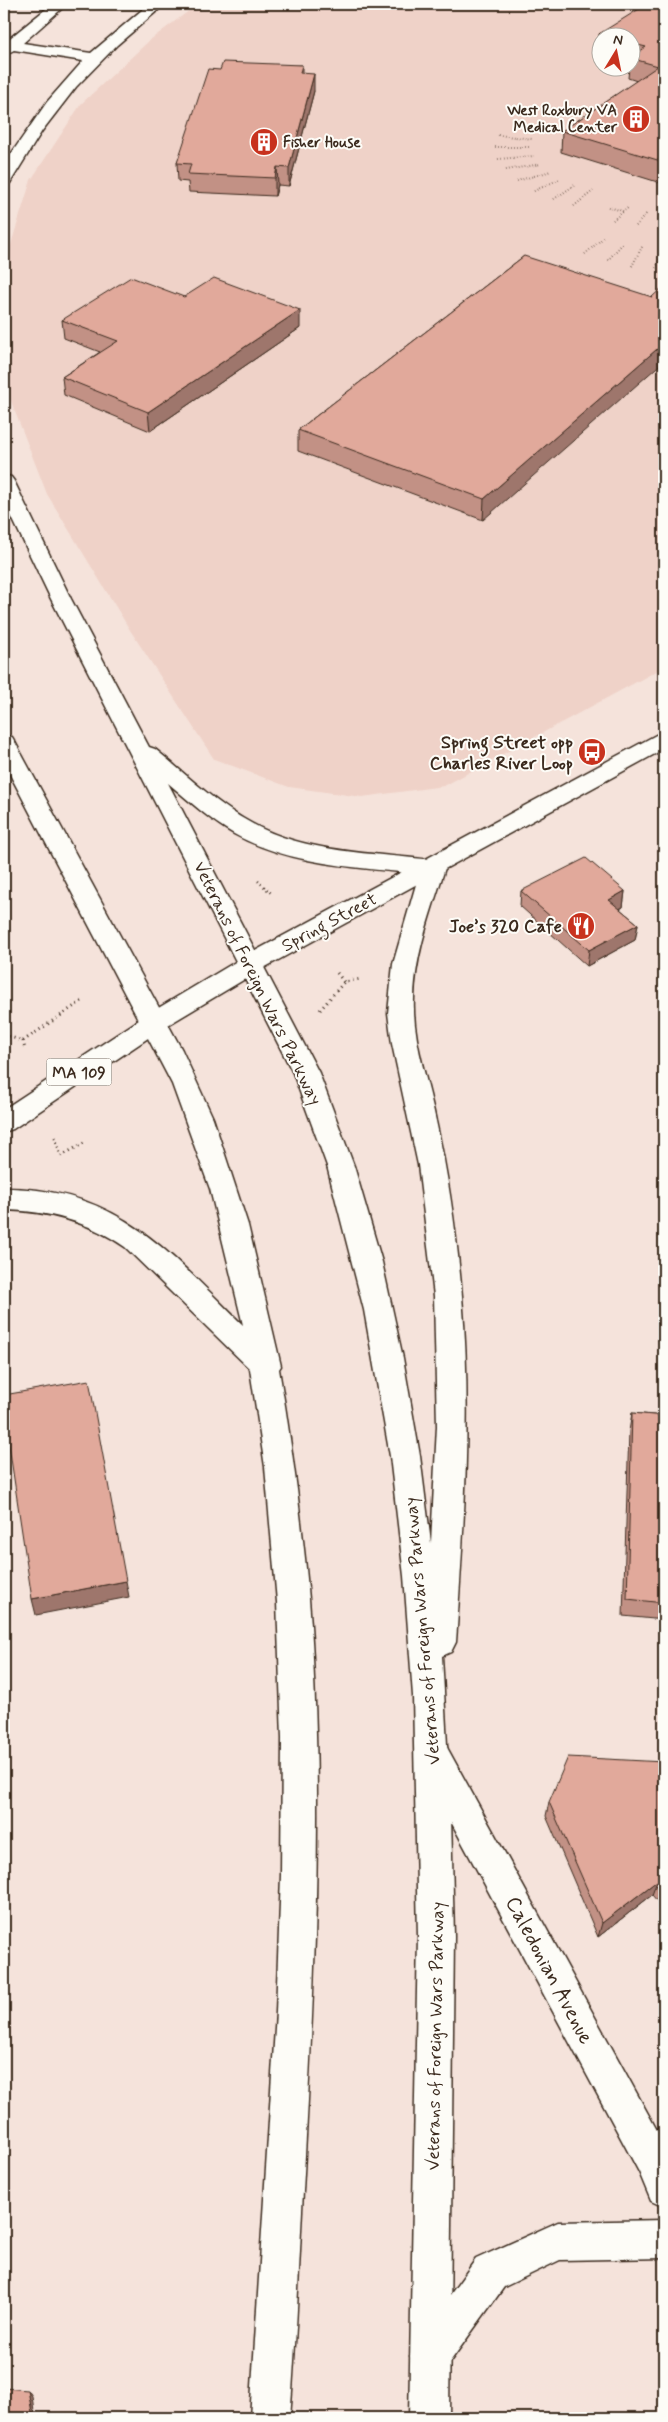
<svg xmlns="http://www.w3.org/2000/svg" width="668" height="2422" viewBox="0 0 668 2422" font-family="Mynerve,sans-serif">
<rect width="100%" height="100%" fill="#f5e3db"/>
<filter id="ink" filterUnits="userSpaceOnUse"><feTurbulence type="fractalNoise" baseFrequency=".02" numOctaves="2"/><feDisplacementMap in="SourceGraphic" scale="10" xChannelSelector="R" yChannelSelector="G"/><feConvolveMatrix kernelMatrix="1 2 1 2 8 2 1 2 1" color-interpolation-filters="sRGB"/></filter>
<g filter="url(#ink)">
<path fill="#efd2c8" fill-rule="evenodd" d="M 198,4 L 664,4 L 664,667 L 444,786 L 362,797 L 289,787 L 214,759 L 130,630 L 47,494 L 7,391 L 4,336 L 6,260 L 31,180 L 81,104 L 150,40 ZM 600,38 L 630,38 L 630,68 L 600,68 Z"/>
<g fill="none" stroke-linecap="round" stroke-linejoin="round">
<defs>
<g id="street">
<path d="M 432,1737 L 444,1742 L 664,2143 L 664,2207 L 651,2201 L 639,2172 L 420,1764 L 415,1753 L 420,1742 Z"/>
<path d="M 664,2220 L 664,2258 L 560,2260 L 504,2287 L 444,2370 L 430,2376 L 416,2370 L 410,2356 L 416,2342 L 476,2259 L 558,2222 Z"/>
</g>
<path id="secondary" d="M 664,733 L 664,749 L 260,970 L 251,973 L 242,970 L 239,964 L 242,958 L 656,735 Z"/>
<path id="primary" d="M 251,955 L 260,958 L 263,964 L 260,970 L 163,1028 L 13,1129 L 4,1132 L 4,1109 L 145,1016 L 242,958 Z"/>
<g id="highway">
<path d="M 52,4 L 67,4 L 23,43 L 91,53 L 149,4 L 165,4 L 117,45 L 76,87 L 42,131 L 10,183 L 4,185 L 4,167 L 11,154 L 47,102 L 83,61 L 14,50 L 4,55 L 5,42 Z"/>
<path d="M 4,475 L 11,477 L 14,481 L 71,599 L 149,747 L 155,749 C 186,774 216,804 251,823 C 305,853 373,853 433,860 L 441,862 L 445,868 C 432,910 415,953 414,998 C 412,1040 428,1080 436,1121 C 449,1179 457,1237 462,1296 C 472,1411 464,1527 456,1642 L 451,1652 L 442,1656 L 451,1816 L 454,1936 L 449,2418 L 409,2418 L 418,1936 L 413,1696 L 404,1576 L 390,1456 L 364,1310 L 327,1166 L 293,1073 L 51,599 L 4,501 ZM 168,783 C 189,801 210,820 234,834 C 289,865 358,867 419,874 L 393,964 L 388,1013 L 392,1044 L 418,1165 L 434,1296 L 437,1426 L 431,1543 L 420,1456 L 403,1358 L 382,1262 L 354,1166 L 319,1073 Z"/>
<path d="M 4,735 L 12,737 L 15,742 L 182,1050 L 213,1118 L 248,1225 L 281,1366 L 279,1369 C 292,1445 302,1522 309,1599 C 325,1794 314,1997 303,2191 C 299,2267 296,2343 290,2418 L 250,2418 L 276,2012 L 281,1875 L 282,1738 L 277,1602 L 265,1467 L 250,1369 L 125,1247 C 88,1221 48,1211 4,1210 L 4,1188 C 118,1188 168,1252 243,1325 L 210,1189 L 172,1084 L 4,763 Z"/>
</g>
</defs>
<use href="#street" stroke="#3b2a1e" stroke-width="3"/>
<use href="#secondary" stroke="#3b2a1e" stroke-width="3"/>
<use href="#primary" stroke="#3b2a1e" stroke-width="3"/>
<use href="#highway" stroke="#3b2a1e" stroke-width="3"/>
<g stroke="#3b2a1e" stroke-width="2" stroke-dasharray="0.5 2.5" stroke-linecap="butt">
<path d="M 498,135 L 532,139"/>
<path d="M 495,147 L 529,147"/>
<path d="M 498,159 L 534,156"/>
<path d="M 506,170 L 541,164"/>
<path d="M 517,181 L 551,171"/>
<path d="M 534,191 L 560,179"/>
<path d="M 554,199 L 575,185"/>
<path d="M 574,206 L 593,191"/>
<path d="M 608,207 L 623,211"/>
<path d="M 613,220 L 629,207"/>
<path d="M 636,226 L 647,213"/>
<path d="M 660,230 L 664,220"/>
<path d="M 585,254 L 604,237"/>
<path d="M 608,260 L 623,243"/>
<path d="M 632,266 L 642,247"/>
<path d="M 656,268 L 663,250"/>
</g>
<path stroke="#3b2a1e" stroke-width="2.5" stroke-dasharray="1 3" stroke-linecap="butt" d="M 258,881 L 271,893"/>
<g stroke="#3b2a1e" stroke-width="3" stroke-dasharray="1 4" stroke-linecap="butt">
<path d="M 337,973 L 344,982 L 361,979"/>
<path d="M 320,1010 L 344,982"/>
<path d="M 4,1035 L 23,1041 L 82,1001"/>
<path d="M 23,1041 L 25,1049"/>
<path d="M 55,1137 L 61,1156 L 84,1143"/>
</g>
<use href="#street" fill="#fdfcf7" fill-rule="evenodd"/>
<use href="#secondary" fill="#fdfcf7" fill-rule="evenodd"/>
<use href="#primary" fill="#fdfcf7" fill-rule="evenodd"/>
<use href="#highway" fill="#fdfcf7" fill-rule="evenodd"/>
</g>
<g fill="#c29185" stroke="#3b2a1e">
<path d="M 664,4 L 664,184 L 561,152 L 562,131 L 637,81 L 628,78 L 629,68 L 630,68 L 630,38 L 600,38 L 600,55 L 598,54 L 599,34 Z"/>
<path d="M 302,65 L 302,73 L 314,91 L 289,186 L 278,185 L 275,196 L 189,192 L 188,182 L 178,181 L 177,163 L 220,70 Z"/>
<path d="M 524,256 L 483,520 L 298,451 L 298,430 Z"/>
<path d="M 184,297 L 300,328 L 150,431 L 64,395 L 62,377 L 100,352 L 64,338 L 62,320 Z"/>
<path d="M 521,891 L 625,891 L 623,907 L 620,909 L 638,924 L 635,940 L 587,966 L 520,906 Z"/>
<path d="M 632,1413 L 664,1416 L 664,1620 L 623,1616 L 629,1431 Z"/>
<path d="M 664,1762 L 664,1909 L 652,1895 L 598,1937 L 546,1816 L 549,1802 Z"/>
</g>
<g fill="#9e766c" stroke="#3b2a1e">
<path d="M 314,74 L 314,91 L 289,186 L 289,168 Z"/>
<path d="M 277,167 L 278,185 L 275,196 L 275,178 Z"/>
<path d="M 300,310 L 300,328 L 150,431 L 148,412 Z"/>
<path d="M 664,343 L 664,361 L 483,520 L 484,499 Z"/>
<path d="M 625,891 L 623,907 L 607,915 L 609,900 Z"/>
<path d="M 638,924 L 635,940 L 587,966 L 589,950 Z"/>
<path d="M 126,1581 L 129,1597 L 36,1615 L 32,1599 Z"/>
<path d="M 657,1881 L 652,1895 L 598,1937 L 602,1923 Z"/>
<path d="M 28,2390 L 32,2396 L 35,2418 L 33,2418 Z"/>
</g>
<g fill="#e1a99b" stroke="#3b2a1e">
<path d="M 647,4 L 664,4 L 664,162 L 562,131 L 658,66 L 630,58 L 646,47 L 630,43 L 630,38 L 611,38 L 599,34 Z"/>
<path d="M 223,62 L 302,65 L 300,73 L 314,74 L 289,168 L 277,167 L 275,178 L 188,174 L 191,164 L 177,163 L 208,69 L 220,70 Z"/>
<path d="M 524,256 L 652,297 L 664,286 L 664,343 L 484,499 L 298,430 Z"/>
<path d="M 131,277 L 184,297 L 214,278 L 300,310 L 148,412 L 62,377 L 118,341 L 62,320 Z"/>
<path d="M 586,858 L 625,891 L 609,900 L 638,924 L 589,950 L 521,891 Z"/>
<path d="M 89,1380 L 126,1581 L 32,1599 L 4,1412 L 4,1395 Z"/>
<path d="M 632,1413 L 664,1416 L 664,1603 L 627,1599 Z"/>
<path d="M 568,1757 L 664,1762 L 664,1889 L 657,1881 L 602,1923 L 549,1802 Z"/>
<path d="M 4,2388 L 28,2390 L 33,2418 L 4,2418 Z"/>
</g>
</g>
<defs>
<symbol id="building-disc" viewBox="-11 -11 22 22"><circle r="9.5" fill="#c8321e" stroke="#fdfcf7"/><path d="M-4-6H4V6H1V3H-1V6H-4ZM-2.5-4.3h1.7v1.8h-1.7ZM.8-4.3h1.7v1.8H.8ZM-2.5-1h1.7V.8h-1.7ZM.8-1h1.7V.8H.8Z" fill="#fff"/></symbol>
<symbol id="bus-disc" viewBox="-11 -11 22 22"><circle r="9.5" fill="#c8321e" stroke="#fdfcf7"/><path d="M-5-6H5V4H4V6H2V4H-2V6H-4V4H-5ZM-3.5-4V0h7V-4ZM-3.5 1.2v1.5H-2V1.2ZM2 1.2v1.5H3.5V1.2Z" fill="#fff"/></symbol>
<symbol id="restaurant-disc" viewBox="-11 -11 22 22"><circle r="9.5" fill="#c8321e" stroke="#fdfcf7"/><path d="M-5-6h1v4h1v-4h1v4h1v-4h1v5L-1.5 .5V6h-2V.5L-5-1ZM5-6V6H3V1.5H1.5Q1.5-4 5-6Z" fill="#fff"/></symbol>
</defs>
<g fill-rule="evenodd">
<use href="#building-disc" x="620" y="103" width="32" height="32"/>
<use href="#building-disc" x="248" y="126" width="32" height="32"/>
<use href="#bus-disc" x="576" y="736" width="32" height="32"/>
<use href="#restaurant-disc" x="565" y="910" width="32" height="32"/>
</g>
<g text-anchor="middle" stroke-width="4" stroke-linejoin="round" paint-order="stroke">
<g font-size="15" font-weight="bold" fill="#3b2a1e" stroke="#fdfcf7" text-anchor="end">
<text x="617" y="115">West Roxbury VA<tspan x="617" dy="17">Medical Center</tspan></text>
<text x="283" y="147" text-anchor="start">Fisher House</text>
</g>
<rect fill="#fdfcf7" stroke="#75695f" stroke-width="1" x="46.5" y="1058.5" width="65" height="27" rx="4"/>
<g font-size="16" font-weight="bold" fill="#3b2a1e">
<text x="79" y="1078">MA 109</text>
</g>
<g font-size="18" font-weight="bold" fill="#3b2a1e" stroke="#fdfcf7" text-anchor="end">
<text x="573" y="748">Spring Street opp<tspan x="573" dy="21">Charles River Loop</tspan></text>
<text x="562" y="932">Joe’s 320 Cafe</text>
</g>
<g font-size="18" fill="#3b2a1e" stroke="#fdfcf7">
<text transform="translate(329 922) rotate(-28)" y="6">Spring Street</text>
<text transform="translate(258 983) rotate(64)" y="6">Veterans of Foreign Wars Parkway</text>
<text transform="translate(422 1631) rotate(-95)" y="6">Veterans of Foreign Wars Parkway</text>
<text transform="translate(435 2036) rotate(-89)" y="6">Veterans of Foreign Wars Parkway</text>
</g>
<g font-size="21" fill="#3b2a1e" stroke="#fdfcf7">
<text transform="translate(550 1970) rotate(62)" y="7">Caledonian Avenue</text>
</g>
</g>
<rect width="668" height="2422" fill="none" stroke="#fdfcf7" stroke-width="20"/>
<rect x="10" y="10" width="648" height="2402" fill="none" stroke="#3b2a1e" stroke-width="2" filter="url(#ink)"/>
<g transform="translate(616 52) rotate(10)"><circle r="24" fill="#fdfcf7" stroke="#afa8a0"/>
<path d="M0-4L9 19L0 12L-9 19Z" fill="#c8321e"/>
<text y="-8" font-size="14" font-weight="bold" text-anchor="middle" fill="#3b2a1e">N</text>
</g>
</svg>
